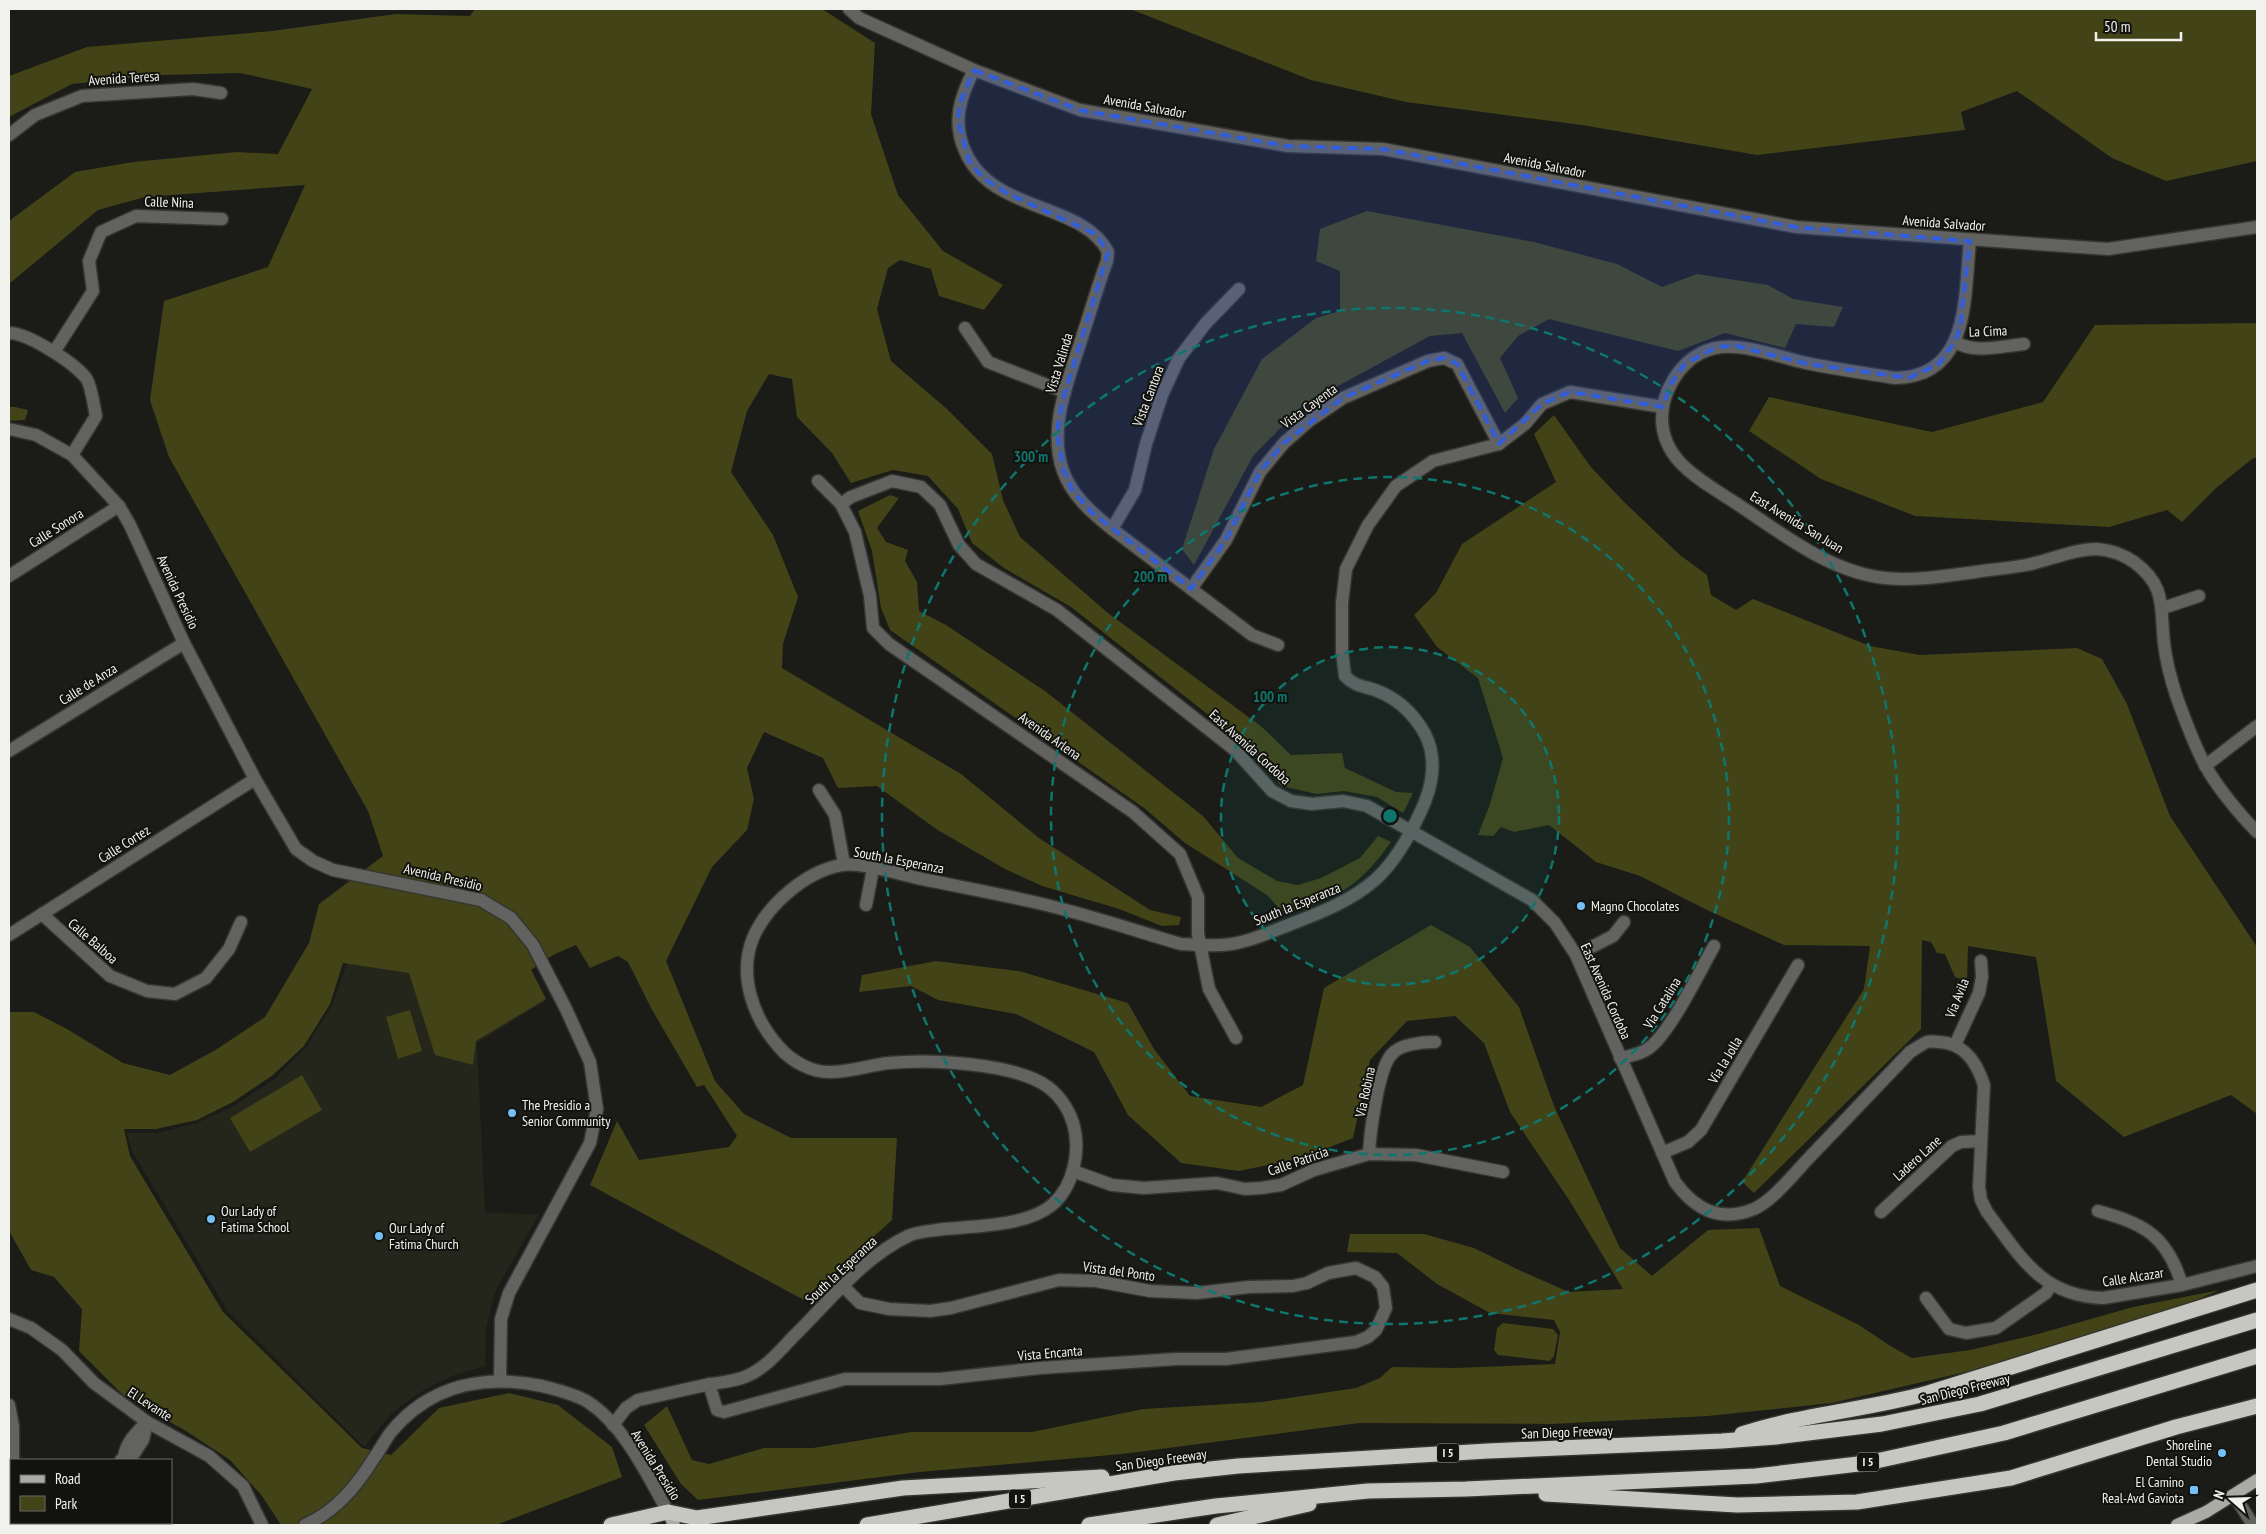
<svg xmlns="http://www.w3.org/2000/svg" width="2266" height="1534" viewBox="0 0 2266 1534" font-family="'PT Sans Narrow',sans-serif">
<rect width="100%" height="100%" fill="#1b1b17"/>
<path fill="#24251b" d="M 516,939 L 547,1000 L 477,1043 L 485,1213 L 539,1214 L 495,1292 L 486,1328 L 485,1366 L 452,1376 L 419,1393 L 392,1413 L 364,1447 L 228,1311 L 132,1151 L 127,1133 L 157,1133 L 197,1123 L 235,1105 L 275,1079 L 307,1046 L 333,1003 L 355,940 Z"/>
<g fill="#424317">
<path d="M 475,9 L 822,9 L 875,43 L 871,114 L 898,195 L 943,251 L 1003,285 L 984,310 L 939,296 L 931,269 L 900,260 L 888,268 L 877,309 L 891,361 L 947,409 L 992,454 L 1003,500 L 1020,537 L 1108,613 L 1262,727 L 1291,755 L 1342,753 L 1345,768 L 1396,792 L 1413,793 L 1403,813 L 1377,797 L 1344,791 L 1317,794 L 1281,786 L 1258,757 L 1220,724 L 1071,607 L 1004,568 L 972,543 L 958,509 L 928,476 L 893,470 L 851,483 L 832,453 L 797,417 L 792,379 L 769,374 L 747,411 L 731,472 L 773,535 L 798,597 L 783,644 L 782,668 L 961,774 L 1039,838 L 1150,910 L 1181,917 L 1179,925 L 1162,926 L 1119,909 L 1042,886 L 1005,869 L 936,829 L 877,786 L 838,788 L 823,758 L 764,732 L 747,768 L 754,799 L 747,830 L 712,867 L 666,961 L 715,1081 L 744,1114 L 791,1138 L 897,1138 L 892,1220 L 804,1300 L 590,1185 L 617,1121 L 639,1160 L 729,1147 L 737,1136 L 704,1085 L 697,1087 L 651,1008 L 628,962 L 618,956 L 590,968 L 576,945 L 553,955 L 531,970 L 546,999 L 476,1041 L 473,1065 L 435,1055 L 409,973 L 343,963 L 330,1004 L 304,1046 L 273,1075 L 233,1102 L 197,1120 L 156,1129 L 124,1129 L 130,1156 L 223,1312 L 362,1448 L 391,1455 L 439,1408 L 509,1393 L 558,1405 L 612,1447 L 622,1477 L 496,1525 L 281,1525 L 262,1496 L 230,1460 L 186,1431 L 124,1396 L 79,1351 L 82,1309 L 54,1277 L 31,1270 L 9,1231 L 9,1012 L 34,1012 L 67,1029 L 123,1063 L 170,1075 L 217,1049 L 265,1017 L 309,943 L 319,904 L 383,856 L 368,811 L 169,457 L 150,400 L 164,301 L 268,267 L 305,185 L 145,197 L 98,210 L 9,284 L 9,221 L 75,172 L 133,162 L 237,152 L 278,154 L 312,89 L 240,73 L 163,75 L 72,84 L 9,117 L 9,76 L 87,47 L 272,31 L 396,14 L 470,16 Z"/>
<path d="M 1130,9 L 2257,9 L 2257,161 L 2166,181 L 2112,158 L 2017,91 L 1961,112 L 1965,130 L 1757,155 L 1582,125 L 1406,102 L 1311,80 Z"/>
<path d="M 1367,211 L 1534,242 L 1617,264 L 1662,287 L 1697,274 L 1768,285 L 1793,299 L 1843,307 L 1834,327 L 1796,324 L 1785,348 L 1725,333 L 1678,351 L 1549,319 L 1518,336 L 1500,358 L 1518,398 L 1505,413 L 1462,333 L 1430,336 L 1303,405 L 1253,456 L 1194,565 L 1182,549 L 1214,449 L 1262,359 L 1316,318 L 1340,311 L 1340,271 L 1316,261 L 1320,229 Z"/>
<path d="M 2257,323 L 2257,457 L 2252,459 L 2216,488 L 2182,522 L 2167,510 L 2109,527 L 1915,516 L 1821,479 L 1749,431 L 1769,397 L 1932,432 L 2043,402 L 2095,325 Z"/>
<path d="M 9,407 L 15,407 L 28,410 L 25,420 L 9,421 Z"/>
<path d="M 1554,415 L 1590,466 L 1624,502 L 1680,555 L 1707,575 L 1711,595 L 1736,610 L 1753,599 L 1870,646 L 1920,655 L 2077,648 L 2102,659 L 2127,704 L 2170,816 L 2257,947 L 2257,1114 L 2231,1095 L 2124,1137 L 2056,1081 L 2036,957 L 1968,946 L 1967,981 L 1955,977 L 1945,954 L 1937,953 L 1931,942 L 1922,940 L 1921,1029 L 1754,1193 L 1742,1182 L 1864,989 L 1870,946 L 1784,945 L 1707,910 L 1640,876 L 1596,862 L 1549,825 L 1514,832 L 1501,827 L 1493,836 L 1478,835 L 1490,804 L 1503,758 L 1478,678 L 1437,647 L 1414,615 L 1436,593 L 1462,544 L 1556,482 L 1534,434 Z"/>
<path d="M 890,495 L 899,498 L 877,528 L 886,542 L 908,550 L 905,561 L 917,582 L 919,611 L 946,625 L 1045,691 L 1203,816 L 1238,858 L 1277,881 L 1298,885 L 1321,878 L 1360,858 L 1378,836 L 1391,842 C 1357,889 1339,897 1284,914 L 1267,895 L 1185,843 L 1144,808 L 890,630 L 881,608 L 872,551 L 858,511 Z"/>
<path d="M 1431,925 L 1470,947 L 1519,1007 L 1554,1106 L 1620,1248 L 1652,1276 L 1708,1230 L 1759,1228 L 1780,1286 L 1859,1325 L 1892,1347 L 1912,1358 L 1970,1350 L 2038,1334 L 2133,1307 L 2220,1290 L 2180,1307 L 1970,1371 L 1832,1403 L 1708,1416 L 1552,1424 L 1359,1423 L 1122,1454 L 920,1472 L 698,1500 L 681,1484 L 644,1425 L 667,1406 L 692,1460 L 709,1464 L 764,1448 L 813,1448 L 911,1432 L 1032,1432 L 1143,1409 L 1262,1402 L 1356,1388 L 1380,1378 L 1392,1367 L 1455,1368 L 1555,1364 L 1560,1332 L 1554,1320 L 1490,1313 L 1437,1284 L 1397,1253 L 1347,1252 L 1350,1234 L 1424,1234 L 1474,1248 L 1521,1271 L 1569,1292 L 1623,1289 L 1571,1203 L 1510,1112 L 1484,1043 L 1455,1016 L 1407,1021 L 1370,1060 L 1353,1138 L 1302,1158 L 1239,1171 L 1181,1163 L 1128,1115 L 1094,1052 L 1016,1014 L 938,1000 L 911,986 L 859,992 L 862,975 L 936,961 L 1019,971 L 1128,1003 L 1154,1049 L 1190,1096 L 1261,1107 L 1303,1085 L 1324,988 Z"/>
<path d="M 410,1010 L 422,1051 L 398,1059 L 386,1017 Z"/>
<path d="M 302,1075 L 322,1110 L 250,1152 L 230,1118 Z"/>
<path d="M 1503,1323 L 1553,1329 L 1558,1335 L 1554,1356 L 1550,1361 L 1498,1355 L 1494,1350 L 1497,1328 Z"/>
</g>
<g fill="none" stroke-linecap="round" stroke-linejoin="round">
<defs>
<g id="minor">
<path d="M 849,9 L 859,18 L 974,70 L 1080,110 L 1288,146 L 1383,149 L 1796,227 L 2108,249 L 2257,227"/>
<path d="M 974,70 C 960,97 952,122 965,151 C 991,213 1083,202 1108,252 L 1107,261 C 1098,285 1091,310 1083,334 C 1070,377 1047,426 1063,471 C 1072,496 1092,513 1112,529 L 1252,635 L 1278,645"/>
<path d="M 9,135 L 35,115 L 82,96 L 193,89 L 221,93"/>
<path d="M 1970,241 C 1964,296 1971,377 1895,378 C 1865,373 1835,369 1806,363 C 1783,358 1758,348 1734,347 C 1723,346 1711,348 1701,353 C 1679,364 1662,392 1662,418 C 1662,460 1699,479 1731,500 C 1778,530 1827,572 1885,578 C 1915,581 1946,576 1975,572 C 1994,569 2013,568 2031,564 C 2053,559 2074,549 2097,549 C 2110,550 2124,555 2134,562 C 2167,586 2160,608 2164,643 C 2166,661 2171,680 2177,698 C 2185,720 2194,745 2205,765 C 2216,786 2241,816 2257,832"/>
<path d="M 965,328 L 988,362 L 1065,392"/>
<path d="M 9,333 C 28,333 73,362 86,378 C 91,384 94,407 96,416 L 72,455"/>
<path d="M 1955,342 C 1975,354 2002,346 2024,344"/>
<path d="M 54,352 L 93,291 L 89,261 L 101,232 L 136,216 L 222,219"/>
<path d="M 9,429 L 36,435 L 72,455 L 119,506 L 130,525 L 184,643 L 255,779 L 296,849 L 313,861 L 333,870 L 481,900 L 511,918 L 533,945 L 566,1009 L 590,1062 L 597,1109 L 590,1143 L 509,1293 L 501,1319 L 500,1380"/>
<path d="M 818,481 L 841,504 L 855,532 L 870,596 L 873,628 L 889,644 L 1133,812 L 1180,854 L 1198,897 L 1198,934 L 1209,989 L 1236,1038"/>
<path d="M 841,504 L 851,497 L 892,481 L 921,487 L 940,505 L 959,545 L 976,564 L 1057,610 L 1235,750 L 1272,791 L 1291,801 L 1312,804 L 1343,801 L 1367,806 L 1532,900 L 1555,923 L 1576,955 L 1675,1182 C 1695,1209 1719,1223 1754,1209 C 1772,1201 1793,1175 1807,1160 C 1841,1124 1876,1088 1910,1052 C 1915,1049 1922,1044 1927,1042 C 1930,1041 1936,1042 1939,1042 C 1965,1043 1977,1063 1984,1085 L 1979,1187 L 1981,1200 L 1987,1212 C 2020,1256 2041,1296 2103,1298 L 2182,1285 L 2257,1266"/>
<path d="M 1112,529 L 1135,490 L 1146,444 L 1162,395 L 1179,358 L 1206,323 L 1239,289"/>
<path d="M 9,576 L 119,506"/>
<path d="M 1191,589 L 1226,540 L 1260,472 L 1284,443 L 1309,421 L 1343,398 L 1428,361 L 1444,358 L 1457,364 L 1499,444"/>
<path d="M 2163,608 L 2199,596"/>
<path d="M 9,751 L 184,643"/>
<path d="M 2205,766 L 2257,726"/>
<path d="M 819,790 L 835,815 L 844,864"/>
<path d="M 866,905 L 873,869"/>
<path d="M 42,914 L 110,976 L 147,991 L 175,994 L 206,978 L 229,949 L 241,922"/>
<path d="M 9,935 L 255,779"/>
<path d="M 1576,955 L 1613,936 L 1624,922"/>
<path d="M 1955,1045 L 1979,993 L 1982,977 L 1981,961"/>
<path d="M 1620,1058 C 1630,1056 1641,1054 1649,1048 C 1670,1033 1700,971 1714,946"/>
<path d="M 1662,1153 L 1688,1142 L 1701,1130 L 1798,965"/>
<path d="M 1369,1154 C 1370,1134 1378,1068 1392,1054 C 1400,1044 1423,1042 1435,1042"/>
<path d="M 1073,1171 L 1112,1185 L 1144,1188 L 1217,1183 L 1245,1189 L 1261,1188 L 1281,1185 L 1314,1170 L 1369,1154 L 1416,1155 L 1503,1172"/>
<path d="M 2098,1211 C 2144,1224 2167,1235 2182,1285"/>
<path d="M 1881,1212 L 1952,1146 L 1961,1142 L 1981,1141"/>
<path d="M 1926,1298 L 1949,1329 L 1966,1333 L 1996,1328 L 2046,1293 L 2051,1285"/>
<path d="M 9,1319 L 31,1328 L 62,1350 L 94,1383 L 147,1422 L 209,1456 L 243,1486 L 262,1525"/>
<path d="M 709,1384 L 717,1410 L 724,1412 L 845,1379 L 940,1379 L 1040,1368 L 1176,1359 L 1226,1359 L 1356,1342 L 1368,1337 L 1376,1330 L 1386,1308 L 1383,1287 L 1375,1277 L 1356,1268 L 1328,1273 L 1307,1283 L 1293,1286 L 1249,1287 L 1197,1293 L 1150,1291 L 1096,1281 L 1059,1280 L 951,1308 L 930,1311 L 889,1309 L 860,1303 L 843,1286"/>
<path d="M 9,1405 L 13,1426 L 13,1460"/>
<path d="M 613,1425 L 626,1408 L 638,1400 C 662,1395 686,1389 711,1384 C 723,1382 736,1381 747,1376 C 764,1369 779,1352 792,1338 C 829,1302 862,1258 908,1236 C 919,1231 932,1231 944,1229 C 976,1226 1027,1226 1052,1205 C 1074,1186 1081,1150 1073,1123 C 1069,1110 1060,1096 1048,1087 C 1016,1063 929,1059 889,1063 C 870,1065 851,1072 831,1072 C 812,1073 791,1061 779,1047 C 753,1018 738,975 753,938 C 767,905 806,871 842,865 C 861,862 902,875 922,879 C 961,887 1000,894 1038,903 C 1086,914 1133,930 1181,944 C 1200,945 1223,947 1241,942 C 1255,939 1268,933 1281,928 C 1314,915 1347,904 1375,880 C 1395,862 1410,835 1421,811 C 1432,788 1438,759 1425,734 C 1414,714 1397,698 1375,690 C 1363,686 1354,686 1345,676 L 1342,652 L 1342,603 L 1346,569 L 1368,525 L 1396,486 L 1433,461 L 1499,444 L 1525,424 L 1542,404 L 1570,392 L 1663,407"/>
<path d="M 124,1458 C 125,1443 137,1432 147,1422"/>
<path d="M 121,1460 L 133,1455 L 143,1440 L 147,1422"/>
<path d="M 2234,1495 L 2253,1525"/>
<path d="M 9,1500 L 11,1487"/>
<path d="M 305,1525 C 336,1511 356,1487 374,1458 C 380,1450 385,1440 391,1432 C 430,1385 484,1374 542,1386 C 557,1390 575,1394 588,1402 C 624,1425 648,1476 668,1512"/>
</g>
<g id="major">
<path d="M 668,1512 L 674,1525"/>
<path d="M 2177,1525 L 2206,1512 L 2257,1480"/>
</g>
<g id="highway">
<path d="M 1742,1434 C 1803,1414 1866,1410 1928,1393 L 2257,1290"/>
<path d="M 1546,1494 L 1737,1505 L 1857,1502 L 2011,1478 L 2176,1427 L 2257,1406"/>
<path d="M 611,1525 L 668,1512 L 697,1518 L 903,1488 L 1102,1477"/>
<path d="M 867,1525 L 1174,1473 L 1238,1466 L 1488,1451 L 1722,1441 L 1776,1437 L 1882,1424 L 1980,1404 L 2257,1320"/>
<path d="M 1089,1525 L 1216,1506 L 1368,1491 L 1466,1489 L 1756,1476 L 1867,1463 L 2004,1433 L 2257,1356"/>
<path d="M 1217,1525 L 1309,1504"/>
</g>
</defs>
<use href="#minor" stroke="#353531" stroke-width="15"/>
<use href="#major" stroke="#353531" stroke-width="15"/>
<use href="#highway" stroke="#353531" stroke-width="18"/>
<use href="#minor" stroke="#626260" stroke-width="12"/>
<use href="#major" stroke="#aaaba5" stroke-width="12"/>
<use href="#highway" stroke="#c7c7c1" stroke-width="15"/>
</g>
<path fill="#325eda" fill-opacity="0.2" stroke="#325eda" stroke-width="4" stroke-dasharray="10 6" stroke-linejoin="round" d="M 974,70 L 1080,110 L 1288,146 L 1383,149 L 1796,227 L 1970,241 L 1960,329 L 1955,342 L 1939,364 L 1909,378 L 1807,364 L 1736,346 L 1717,347 L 1685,364 L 1671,384 L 1663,407 L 1570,392 L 1542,404 L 1499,444 L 1457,364 L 1444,358 L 1428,361 L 1343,398 L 1284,443 L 1260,472 L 1226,540 L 1191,589 L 1091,512 L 1072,490 L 1063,470 L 1057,432 L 1062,402 L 1108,252 L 1095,234 L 1008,194 L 984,179 L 969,162 L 958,121 L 960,102 Z"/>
<circle cx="1390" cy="816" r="169" fill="#0f766e" fill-opacity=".12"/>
<g fill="none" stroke="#0f766e" stroke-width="2.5" stroke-dasharray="9 6">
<circle cx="1390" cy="816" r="169"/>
<circle cx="1390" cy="816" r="339"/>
<circle cx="1390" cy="816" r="508"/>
</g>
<g fill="#74c0f6" stroke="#12120e" stroke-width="2">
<circle cx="1581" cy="906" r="5"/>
<circle cx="512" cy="1113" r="5"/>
<circle cx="211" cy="1219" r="5"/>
<circle cx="379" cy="1236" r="5"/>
<circle cx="2222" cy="1453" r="5"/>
<rect x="2189" y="1485" width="10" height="10" rx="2.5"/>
</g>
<g text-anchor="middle" stroke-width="4" stroke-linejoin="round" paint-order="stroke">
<g fill="#12120e" stroke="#aeaeab" stroke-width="1">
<rect x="1437" y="1443.5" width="22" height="19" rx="4"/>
<rect x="1857" y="1452.5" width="22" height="19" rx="4"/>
<rect x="1009" y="1489.5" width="22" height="19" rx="4"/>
</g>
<g font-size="12" font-weight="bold" fill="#f1f1ee">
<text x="1448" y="1457">I 5</text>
<text x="1868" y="1466">I 5</text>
<text x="1020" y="1503">I 5</text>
</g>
<g font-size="14" fill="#f1f1ee" stroke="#12120e">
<text transform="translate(124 78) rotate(-4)" y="5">Avenida Teresa</text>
<text transform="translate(1145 106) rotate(10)" y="5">Avenida Salvador</text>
<text transform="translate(1545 165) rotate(11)" y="5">Avenida Salvador</text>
<text transform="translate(169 202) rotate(2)" y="5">Calle Nina</text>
<text transform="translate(1944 223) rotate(4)" y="5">Avenida Salvador</text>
<text transform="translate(1988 331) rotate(-2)" y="5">La Cima</text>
<text transform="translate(1059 363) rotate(-73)" y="5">Vista Valinda</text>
<text transform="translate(1148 396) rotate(-69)" y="5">Vista Cantora</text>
<text transform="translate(1309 406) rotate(-36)" y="5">Vista Cayenta</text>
<text transform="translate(1797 522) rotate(31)" y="5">East Avenida San Juan</text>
<text transform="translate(56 528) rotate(-32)" y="5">Calle Sonora</text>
<text transform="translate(178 592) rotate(65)" y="5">Avenida Presidio</text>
<text transform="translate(88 684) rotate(-32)" y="5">Calle de Anza</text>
<text transform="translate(1050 736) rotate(35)" y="5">Avenida Arlena</text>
<text transform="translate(1250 747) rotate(42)" y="5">East Avenida Cordoba</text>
<text transform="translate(124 844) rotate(-32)" y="5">Calle Cortez</text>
<text transform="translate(899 860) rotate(11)" y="5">South la Esperanza</text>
<text transform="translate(443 877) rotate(13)" y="5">Avenida Presidio</text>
<text transform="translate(1297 904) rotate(-22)" y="5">South la Esperanza</text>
<text transform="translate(93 941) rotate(41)" y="5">Calle Balboa</text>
<text transform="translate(1606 991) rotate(66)" y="5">East Avenida Cordoba</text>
<text transform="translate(1957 998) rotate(-68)" y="5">Via Avila</text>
<text transform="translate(1662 1003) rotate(-58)" y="5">Via Catalina</text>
<text transform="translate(1725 1060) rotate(-59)" y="5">Via la Jolla</text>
<text transform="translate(1365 1092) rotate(-78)" y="5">Via Robina</text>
<text transform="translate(1917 1158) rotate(-42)" y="5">Ladero Lane</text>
<text transform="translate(1298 1161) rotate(-19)" y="5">Calle Patricia</text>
<text transform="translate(841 1270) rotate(-43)" y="5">South la Esperanza</text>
<text transform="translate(1119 1271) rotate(8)" y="5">Vista del Ponto</text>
<text transform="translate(2133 1277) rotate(-9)" y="5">Calle Alcazar</text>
<text transform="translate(1050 1353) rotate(-5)" y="5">Vista Encanta</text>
<text transform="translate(1965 1389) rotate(-14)" y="5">San Diego Freeway</text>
<text transform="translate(150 1404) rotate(33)" y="5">El Levante</text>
<text transform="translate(1567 1432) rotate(-2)" y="5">San Diego Freeway</text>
<text transform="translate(1161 1460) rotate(-8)" y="5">San Diego Freeway</text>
<text transform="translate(656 1465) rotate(58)" y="5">Avenida Presidio</text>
</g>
<g font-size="14" fill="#f1f1ee" stroke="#12120e" text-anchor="start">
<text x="1591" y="911">Magno Chocolates</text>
<text x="522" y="1110">The Presidio a<tspan x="522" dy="16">Senior Community</tspan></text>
<text x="221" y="1216">Our Lady of<tspan x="221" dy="16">Fatima School</tspan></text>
<text x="389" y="1233">Our Lady of<tspan x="389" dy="16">Fatima Church</tspan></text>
<text x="2212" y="1450" text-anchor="end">Shoreline<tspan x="2212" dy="16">Dental Studio</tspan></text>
<text x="2184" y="1487" text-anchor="end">El Camino<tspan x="2184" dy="16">Real-Avd Gaviota</tspan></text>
</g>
</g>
<circle cx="1390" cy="816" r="8" fill="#0f766e" stroke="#12120e" stroke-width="2.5"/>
<g font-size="15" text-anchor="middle" font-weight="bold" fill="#0f766e" stroke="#12120e" stroke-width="4" stroke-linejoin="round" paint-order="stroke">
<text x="1031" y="462">300 m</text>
<text x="1150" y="582">200 m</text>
<text x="1270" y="702">100 m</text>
</g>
<rect width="2266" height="1534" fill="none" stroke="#f1f1ee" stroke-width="20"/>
<rect x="10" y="1459" width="162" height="65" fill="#12120e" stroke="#6b6b68"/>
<rect x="20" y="1475" width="25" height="8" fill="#aaaba5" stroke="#6b6b68"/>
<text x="55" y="1484" font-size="15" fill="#f1f1ee">Road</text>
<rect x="20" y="1496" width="25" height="15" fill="#424317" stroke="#6b6b68"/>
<text x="55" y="1509" font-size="15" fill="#f1f1ee">Park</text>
<g transform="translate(2231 1499) rotate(290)" stroke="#12120e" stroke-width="4" paint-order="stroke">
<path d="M0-4L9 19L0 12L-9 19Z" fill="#f1f1ee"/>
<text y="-8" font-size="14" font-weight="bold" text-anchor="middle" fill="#f1f1ee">N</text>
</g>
<path d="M2096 32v8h85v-8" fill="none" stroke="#f1f1ee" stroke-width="2.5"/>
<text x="2104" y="32" font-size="15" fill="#f1f1ee" stroke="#12120e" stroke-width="4" paint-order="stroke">50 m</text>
</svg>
